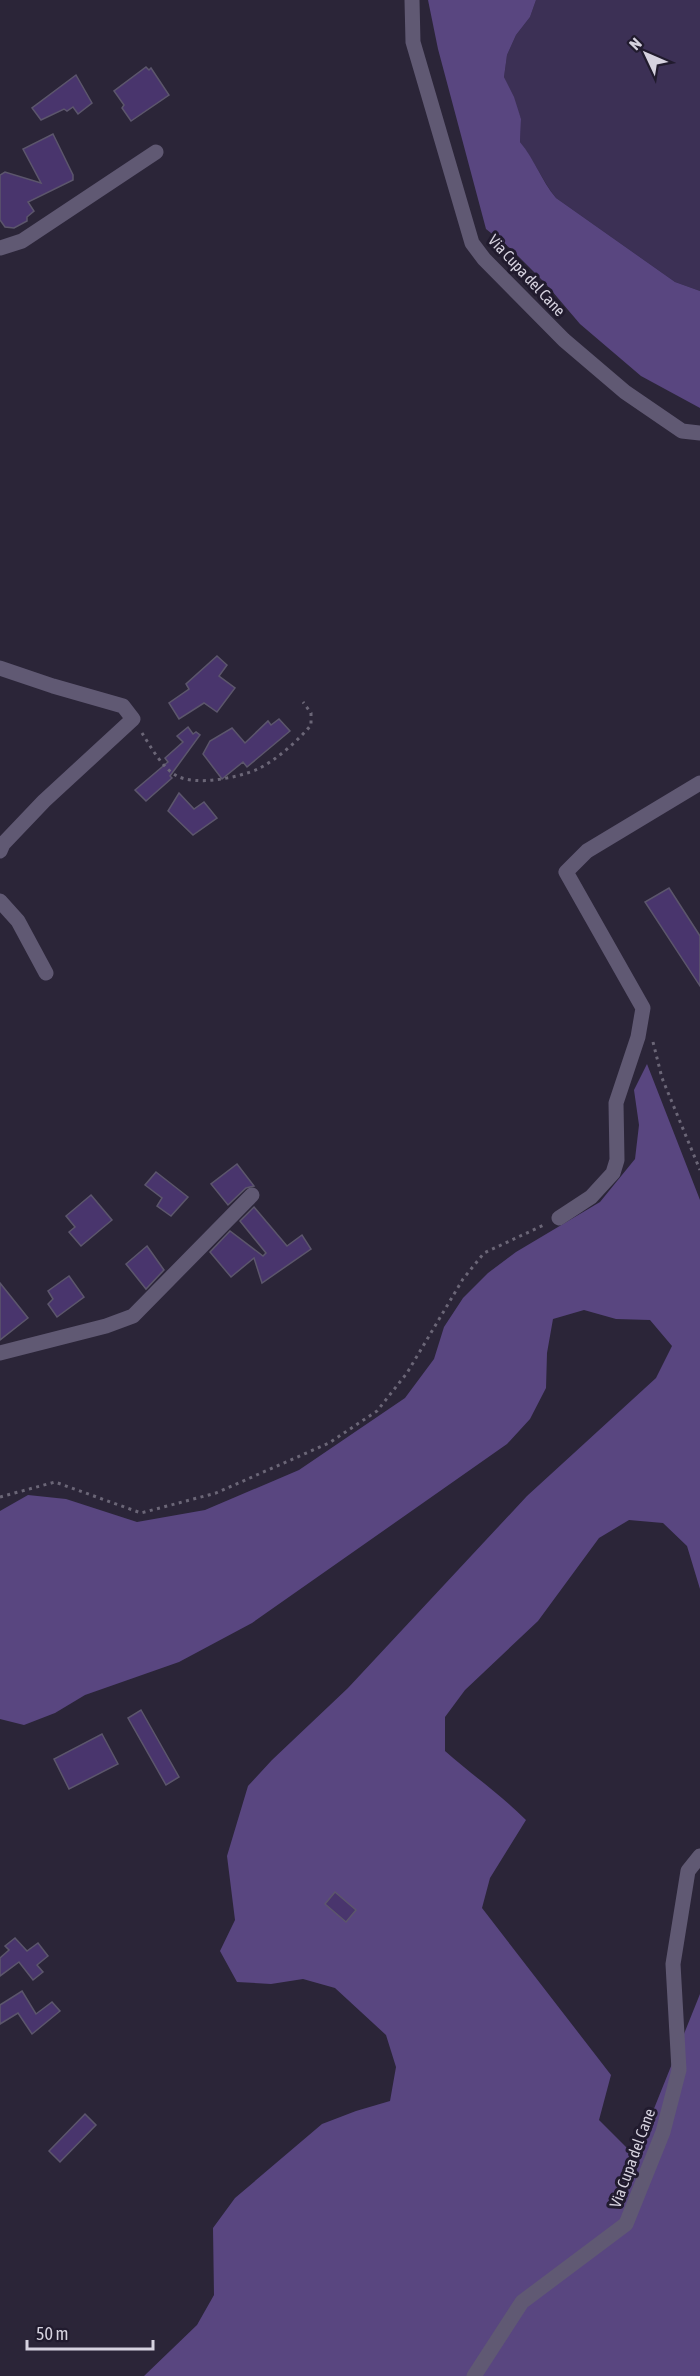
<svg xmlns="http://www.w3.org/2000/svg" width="700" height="2376" viewBox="0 0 700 2376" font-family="'Asap Condensed',sans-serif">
<rect width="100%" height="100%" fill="#2b2538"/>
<path fill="#3c3055" d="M 536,0 L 700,0 L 700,291 L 675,282 L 556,198 C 542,180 534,160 520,142 L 521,119 L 504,77 L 507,55 L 516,35 L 530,17 Z"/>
<g fill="#594680">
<path d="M 428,0 L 536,0 L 530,17 L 516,35 L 507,55 L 504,77 L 514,97 L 521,119 L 520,142 C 535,160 541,180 556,198 L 675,282 L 700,291 L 700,408 L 641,376 L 580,324 L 546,284 L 511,249 L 486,229 L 438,49 Z"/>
<path d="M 647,1064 L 700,1200 L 700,1589 L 687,1546 L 663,1523 L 629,1520 L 599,1538 L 538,1621 L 465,1690 L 445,1717 L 445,1751 C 472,1775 500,1794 526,1820 L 490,1878 L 482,1908 L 611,2075 L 599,2120 L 635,2156 L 700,1994 L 700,2376 L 144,2376 L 197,2325 L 214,2295 L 213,2228 L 235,2198 L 322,2124 L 356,2111 L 390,2101 L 396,2067 L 386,2035 L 335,1988 L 303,1979 L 271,1984 L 237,1982 L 220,1951 L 235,1920 L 227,1856 L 248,1786 L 272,1760 L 348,1688 L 527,1496 L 656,1378 L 672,1346 L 650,1320 L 616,1319 L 584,1310 L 553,1319 L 547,1353 L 546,1388 L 530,1419 L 507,1444 L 252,1623 L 179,1662 L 85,1695 L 55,1713 L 24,1725 L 0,1719 L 0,1511 L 28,1495 L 66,1499 L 137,1522 L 205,1510 L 299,1470 L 405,1398 L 434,1359 L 444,1327 L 463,1298 L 488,1273 L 516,1252 L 600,1202 L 635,1159 L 639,1125 L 634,1090 Z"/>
</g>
<g fill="#49356d" stroke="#5c566c" stroke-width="1.5">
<path d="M 146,67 L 149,70 L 151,68 L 169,95 L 131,121 L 122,108 L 124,105 L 114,91 Z"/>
<path d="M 76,75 L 92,103 L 78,114 L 73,107 L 67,111 L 64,109 L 41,120 L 32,108 Z"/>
<path d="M 53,134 L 73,175 L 73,180 L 28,202 L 34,211 L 27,217 L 27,221 L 14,228 L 5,227 L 0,220 L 0,175 L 5,172 L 41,183 L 23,149 Z"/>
<path d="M 217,656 L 227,665 L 219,676 L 235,688 L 217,712 L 204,703 L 179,719 L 169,703 L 189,689 L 186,684 Z"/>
<path d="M 279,719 L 290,731 L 247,767 L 243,762 L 222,779 L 203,754 L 210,741 L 232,728 L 245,743 L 268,721 L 271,725 Z"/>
<path d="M 188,727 L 193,734 L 196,732 L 200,735 L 170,776 L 172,778 L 146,801 L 135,790 L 168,762 L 165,758 L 183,742 L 177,736 Z"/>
<path d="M 179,793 L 194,809 L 204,802 L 217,818 L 193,835 L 168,811 Z"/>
<path d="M 669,888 L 700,936 L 700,986 L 645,902 Z"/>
<path d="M 237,1164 L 254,1186 L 246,1188 L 228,1205 L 211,1184 Z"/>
<path d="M 156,1172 L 188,1197 L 171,1216 L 157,1206 L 162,1198 L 145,1185 Z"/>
<path d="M 91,1195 L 112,1220 L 81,1246 L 69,1232 L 75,1227 L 66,1216 Z"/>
<path d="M 254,1207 L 287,1246 L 302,1235 L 311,1249 L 262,1283 L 254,1258 L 231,1277 L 210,1252 L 230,1231 L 263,1256 L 266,1253 L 240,1221 Z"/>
<path d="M 147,1246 L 164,1270 L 146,1289 L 126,1264 Z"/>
<path d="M 69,1276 L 84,1297 L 57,1317 L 48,1304 L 53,1299 L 48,1291 Z"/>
<path d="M 0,1283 L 28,1318 L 0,1340 Z"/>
<path d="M 141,1710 L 179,1777 L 166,1785 L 128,1718 Z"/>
<path d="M 102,1734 L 118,1764 L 69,1789 L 54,1759 Z"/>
<path d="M 335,1892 L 356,1910 L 346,1922 L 325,1904 Z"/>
<path d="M 15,1938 L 27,1951 L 38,1943 L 48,1956 L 37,1965 L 43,1972 L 33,1980 L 19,1962 L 0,1976 L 0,1958 L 9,1950 L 5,1946 Z"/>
<path d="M 22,1991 L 36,2014 L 52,2002 L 60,2011 L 32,2034 L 18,2013 L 0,2024 L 0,2005 Z"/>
<path d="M 85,2114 L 96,2125 L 60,2162 L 49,2151 Z"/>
</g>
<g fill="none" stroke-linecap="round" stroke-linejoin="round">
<g stroke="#6b6677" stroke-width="3" stroke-dasharray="3 4.5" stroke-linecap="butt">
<path d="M 142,733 C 151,747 162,768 177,776 C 197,786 237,778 258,769 C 275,761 299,740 311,725 L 311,713 L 303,702"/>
<path d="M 653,1042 L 662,1078 L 700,1170"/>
<path d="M 0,1497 L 55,1482 L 141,1513 L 216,1493 L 329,1443 L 377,1411 L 407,1373 L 463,1279 L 484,1253 L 546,1224"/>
</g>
<g stroke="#605973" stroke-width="15">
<path d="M 412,0 L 413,42 L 472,243 L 484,259 L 564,340 L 625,392 L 682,431 L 700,433"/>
<path d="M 0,248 L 22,241 L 156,152"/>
<path d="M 0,668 L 53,686 L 123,706 L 133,719 L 44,801 L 3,844 L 0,851"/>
<path d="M 0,901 L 18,921 L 46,973"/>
<path d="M 559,1218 L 591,1197 L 613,1173 L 617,1160 L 616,1103 L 638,1037 L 643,1008 L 566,872 L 587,851 L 700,783"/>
<path d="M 0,1353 L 106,1326 L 133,1316 L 252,1195"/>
<path d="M 474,2376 L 522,2302 L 626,2224 L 663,2132 L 679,2070 L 673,1964 L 688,1871 L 700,1856"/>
</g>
</g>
<g text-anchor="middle" stroke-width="6" stroke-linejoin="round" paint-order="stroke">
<g font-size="16" fill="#d6d2df" stroke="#211b2e">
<text transform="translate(527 275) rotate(47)" y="6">Via Cupa del Cane</text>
<text transform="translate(632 2158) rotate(-70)" y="6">Via Cupa del Cane</text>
</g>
</g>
<g transform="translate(646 54) rotate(314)" stroke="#211b2e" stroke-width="4.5" paint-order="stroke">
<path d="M0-4.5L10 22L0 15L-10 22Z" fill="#d6d2df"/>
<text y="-9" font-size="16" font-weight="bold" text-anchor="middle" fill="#d6d2df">N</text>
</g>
<path d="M27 2340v9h126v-9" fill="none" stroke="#d6d2df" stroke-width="3"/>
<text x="36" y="2340" font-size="18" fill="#d6d2df" stroke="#211b2e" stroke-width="4.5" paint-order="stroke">50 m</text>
</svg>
